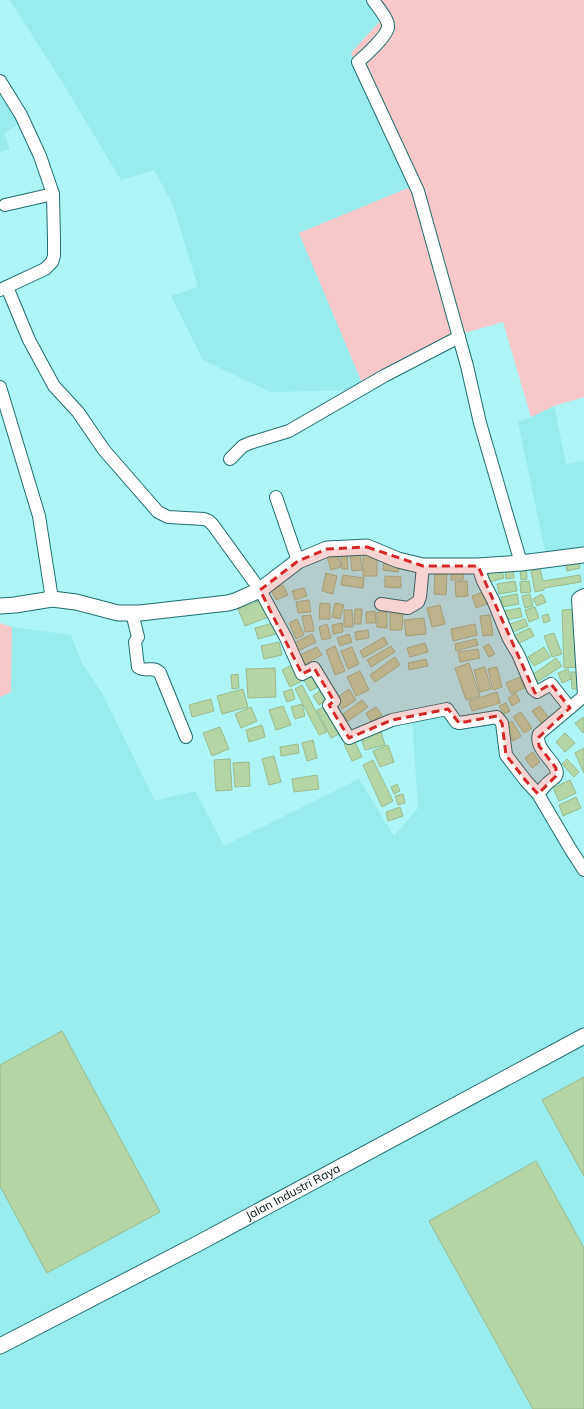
<svg xmlns="http://www.w3.org/2000/svg" width="584" height="1409" viewBox="0 0 584 1409" font-family="Mulish,sans-serif">
<rect width="100%" height="100%" fill="#adf6f5"/>
<g fill="#98eceb">
<path d="M 10,0 L 366,0 L 380,21 L 413,186 L 365,390 L 270,392 L 203,360 L 171,296 L 198,287 L 173,205 L 154,170 L 121,180 L 67,90 Z"/>
<path d="M 0,81 L 25,120 L 4,133 L 10,149 L 0,152 Z"/>
<path d="M 554,406 L 566,464 L 584,461 L 584,550 L 546,556 L 518,422 L 531,417 Z"/>
<path d="M 12,627 L 71,635 L 82,663 L 102,693 L 155,801 L 195,791 L 224,846 L 359,779 L 394,836 L 418,808 L 412,716 L 446,708 L 456,724 L 500,717 L 504,753 L 584,865 L 584,1409 L 0,1409 L 0,697 L 11,692 Z"/>
</g>
<g fill="#f9c8ca">
<path d="M 366,0 L 584,0 L 584,397 L 554,406 L 531,417 L 503,322 L 454,336 L 365,390 L 299,233 L 413,186 L 351,53 L 380,21 Z"/>
<path d="M 0,623 L 12,627 L 11,692 L 0,697 Z"/>
</g>
<g fill="#b6d5a6" stroke="#9bba8c">
<path d="M 360,553 L 362,570 L 352,571 L 350,554 Z"/>
<path d="M 338,554 L 341,567 L 331,570 L 327,557 Z"/>
<rect x="363" y="554" width="14" height="22"/>
<path d="M 341,555 L 347,555 L 348,569 L 342,569 Z"/>
<path d="M 578,559 L 580,568 L 567,571 L 565,562 Z"/>
<path d="M 384,561 L 400,563 L 398,572 L 383,570 Z"/>
<path d="M 526,567 L 527,579 L 521,580 L 520,568 Z"/>
<path d="M 501,568 L 504,578 L 490,582 L 488,571 Z"/>
<path d="M 513,569 L 514,578 L 506,579 L 505,570 Z"/>
<path d="M 540,569 L 543,581 L 580,575 L 581,582 L 544,588 L 544,590 L 535,592 L 531,571 Z"/>
<path d="M 451,570 L 464,570 L 463,580 L 451,580 Z"/>
<path d="M 435,572 L 447,573 L 446,595 L 434,594 Z"/>
<path d="M 326,573 L 337,576 L 333,594 L 322,591 Z"/>
<path d="M 343,575 L 364,578 L 363,588 L 341,585 Z"/>
<path d="M 385,576 L 401,577 L 401,588 L 385,587 Z"/>
<path d="M 467,581 L 468,596 L 456,597 L 455,582 Z"/>
<path d="M 515,581 L 517,591 L 499,594 L 497,584 Z"/>
<path d="M 529,581 L 531,592 L 521,593 L 520,582 Z"/>
<path d="M 283,585 L 288,595 L 276,600 L 271,590 Z"/>
<path d="M 304,588 L 307,596 L 295,600 L 292,591 Z"/>
<path d="M 483,592 L 487,604 L 476,608 L 472,596 Z"/>
<path d="M 517,594 L 519,604 L 502,607 L 501,597 Z"/>
<path d="M 530,594 L 533,606 L 525,608 L 522,596 Z"/>
<path d="M 542,594 L 546,602 L 537,606 L 533,599 Z"/>
<path d="M 264,599 L 271,616 L 245,626 L 238,609 Z"/>
<path d="M 309,600 L 311,612 L 298,613 L 296,602 Z"/>
<path d="M 320,603 L 330,604 L 330,619 L 319,619 Z"/>
<path d="M 335,603 L 344,605 L 340,619 L 332,617 Z"/>
<path d="M 440,605 L 445,624 L 432,627 L 427,608 Z"/>
<path d="M 535,607 L 539,618 L 529,622 L 525,610 Z"/>
<path d="M 520,608 L 522,617 L 505,620 L 504,611 Z"/>
<path d="M 355,609 L 362,609 L 361,624 L 354,624 Z"/>
<path d="M 390,609 L 403,609 L 402,630 L 390,630 Z"/>
<path d="M 575,609 L 577,667 L 564,668 L 562,610 Z"/>
<path d="M 344,610 L 352,610 L 353,627 L 344,627 Z"/>
<path d="M 375,611 L 376,623 L 366,623 L 366,612 Z"/>
<path d="M 377,612 L 387,612 L 387,628 L 377,627 Z"/>
<path d="M 548,614 L 550,621 L 544,623 L 542,616 Z"/>
<path d="M 311,615 L 314,631 L 305,632 L 302,616 Z"/>
<path d="M 490,615 L 493,635 L 483,636 L 480,616 Z"/>
<path d="M 424,618 L 426,634 L 406,636 L 404,620 Z"/>
<path d="M 297,619 L 304,635 L 296,639 L 289,623 Z"/>
<path d="M 525,619 L 528,626 L 510,633 L 507,625 Z"/>
<path d="M 273,623 L 276,634 L 258,639 L 255,628 Z"/>
<path d="M 342,623 L 343,632 L 333,634 L 332,625 Z"/>
<path d="M 327,624 L 331,638 L 322,640 L 319,627 Z"/>
<path d="M 475,624 L 477,635 L 453,641 L 451,629 Z"/>
<path d="M 530,628 L 534,636 L 519,643 L 515,635 Z"/>
<path d="M 368,630 L 369,638 L 356,640 L 355,632 Z"/>
<path d="M 554,633 L 562,654 L 552,657 L 544,636 Z"/>
<path d="M 312,634 L 316,642 L 298,651 L 294,643 Z"/>
<path d="M 349,634 L 352,642 L 340,646 L 337,638 Z"/>
<path d="M 384,637 L 388,644 L 363,658 L 360,651 Z"/>
<path d="M 476,639 L 478,645 L 456,651 L 455,644 Z"/>
<path d="M 279,642 L 282,655 L 264,659 L 261,646 Z"/>
<path d="M 425,643 L 428,652 L 410,657 L 407,648 Z"/>
<path d="M 489,644 L 495,654 L 489,657 L 483,647 Z"/>
<path d="M 335,646 L 345,671 L 335,675 L 326,650 Z"/>
<path d="M 391,646 L 395,652 L 371,667 L 367,660 Z"/>
<path d="M 317,647 L 322,655 L 305,664 L 300,655 Z"/>
<path d="M 352,647 L 359,664 L 348,669 L 341,651 Z"/>
<path d="M 544,647 L 550,657 L 534,666 L 528,657 Z"/>
<path d="M 478,649 L 480,658 L 460,662 L 458,652 Z"/>
<path d="M 395,657 L 400,665 L 375,682 L 370,675 Z"/>
<path d="M 556,658 L 562,666 L 537,682 L 532,675 Z"/>
<path d="M 426,659 L 428,666 L 409,670 L 408,663 Z"/>
<path d="M 469,663 L 480,696 L 466,700 L 455,668 Z"/>
<path d="M 294,664 L 302,681 L 290,687 L 282,670 Z"/>
<path d="M 485,667 L 491,689 L 480,692 L 474,670 Z"/>
<path d="M 497,667 L 502,687 L 493,690 L 488,669 Z"/>
<path d="M 275,668 L 276,697 L 248,698 L 246,669 Z"/>
<path d="M 568,669 L 571,679 L 562,683 L 558,673 Z"/>
<path d="M 315,671 L 322,685 L 310,691 L 303,678 Z"/>
<path d="M 360,671 L 369,690 L 356,696 L 347,677 Z"/>
<path d="M 571,672 L 582,672 L 583,689 L 572,689 Z"/>
<path d="M 238,674 L 239,688 L 232,689 L 231,675 Z"/>
<path d="M 520,677 L 525,688 L 511,694 L 506,683 Z"/>
<path d="M 302,685 L 327,732 L 319,735 L 295,689 Z"/>
<path d="M 323,688 L 330,698 L 319,705 L 313,696 Z"/>
<path d="M 243,689 L 248,707 L 222,714 L 217,696 Z"/>
<path d="M 292,689 L 295,699 L 287,702 L 283,692 Z"/>
<path d="M 349,689 L 356,700 L 342,709 L 335,699 Z"/>
<path d="M 497,692 L 500,703 L 472,711 L 469,701 Z"/>
<path d="M 516,693 L 520,701 L 512,706 L 508,698 Z"/>
<path d="M 211,699 L 214,711 L 192,717 L 189,705 Z"/>
<path d="M 362,700 L 368,707 L 348,721 L 343,714 Z"/>
<path d="M 506,703 L 510,711 L 504,714 L 499,706 Z"/>
<path d="M 302,704 L 305,716 L 295,719 L 291,707 Z"/>
<path d="M 327,705 L 341,733 L 331,738 L 317,710 Z"/>
<path d="M 283,706 L 291,725 L 276,730 L 269,710 Z"/>
<path d="M 540,706 L 549,718 L 541,723 L 532,711 Z"/>
<path d="M 251,707 L 257,721 L 241,728 L 235,714 Z"/>
<path d="M 376,707 L 382,715 L 371,722 L 366,713 Z"/>
<path d="M 521,712 L 532,728 L 524,733 L 513,717 Z"/>
<path d="M 584,717 L 584,732 L 583,733 L 575,723 Z"/>
<path d="M 512,721 L 521,736 L 513,741 L 504,726 Z"/>
<path d="M 262,725 L 265,737 L 249,742 L 246,730 Z"/>
<path d="M 220,727 L 229,749 L 212,756 L 203,733 Z"/>
<path d="M 381,732 L 385,745 L 365,750 L 361,737 Z"/>
<path d="M 565,733 L 575,743 L 565,752 L 556,742 Z"/>
<path d="M 313,740 L 317,758 L 307,761 L 302,743 Z"/>
<path d="M 354,740 L 362,757 L 352,761 L 344,744 Z"/>
<path d="M 298,744 L 299,753 L 281,756 L 280,747 Z"/>
<path d="M 388,745 L 394,762 L 380,767 L 373,751 Z"/>
<path d="M 584,748 L 584,773 L 575,753 Z"/>
<path d="M 533,752 L 540,762 L 532,768 L 525,758 Z"/>
<path d="M 274,756 L 281,782 L 269,785 L 262,759 Z"/>
<path d="M 230,759 L 232,790 L 216,791 L 214,760 Z"/>
<path d="M 567,759 L 579,772 L 574,777 L 562,764 Z"/>
<path d="M 373,760 L 393,801 L 382,807 L 363,765 Z"/>
<path d="M 249,762 L 250,786 L 235,787 L 233,763 Z"/>
<path d="M 317,775 L 319,789 L 294,792 L 292,779 Z"/>
<path d="M 570,780 L 576,793 L 559,801 L 553,788 Z"/>
<path d="M 397,784 L 400,791 L 394,794 L 391,787 Z"/>
<path d="M 403,794 L 405,803 L 398,805 L 395,796 Z"/>
<path d="M 576,797 L 581,808 L 563,816 L 559,805 Z"/>
<path d="M 400,807 L 403,816 L 388,821 L 386,812 Z"/>
<path d="M 62,1031 L 160,1212 L 47,1273 L 0,1186 L 0,1065 Z"/>
<path d="M 584,1077 L 584,1176 L 542,1100 Z"/>
<path d="M 536,1161 L 584,1248 L 584,1409 L 533,1409 L 429,1221 Z"/>
</g>
<g fill="none" stroke-linecap="round" stroke-linejoin="round">
<defs>
<g id="minor">
<path d="M 373,0 C 377,6 389,20 388,27 C 387,36 365,56 358,62 L 418,191 L 467,366 L 480,423 L 521,563"/>
<path d="M 0,81 L 21,115 L 40,156 L 53,194 L 54,240 L 54,256 L 52,262 L 45,269 L 0,290"/>
<path d="M 5,205 L 53,194"/>
<path d="M 7,287 L 29,340 L 54,386 L 78,412 L 104,450 L 158,512 L 168,517 L 204,519 L 209,521 L 213,525 L 260,590 L 286,638 L 302,674 L 314,668 L 334,701 L 329,705 L 349,738 L 392,720 L 447,709 L 456,722 L 459,723 L 497,717 L 502,723 L 506,755 L 526,781 L 538,794 L 571,850 L 584,870"/>
<path d="M 0,387 L 39,516 L 52,599"/>
<path d="M 230,459 L 243,446 L 250,443 L 289,431 L 384,376 L 459,337"/>
<path d="M 276,497 L 298,561"/>
<path d="M 478,566 L 483,581 L 493,600 L 509,639 L 518,654 L 533,689 L 537,692 L 551,684 L 570,708"/>
<path d="M 584,595 L 580,597 L 578,599 L 584,695"/>
<path d="M 381,604 L 408,608 L 418,602 L 420,597 L 423,566"/>
<path d="M 132,613 L 138,637 L 135,642 L 138,667 C 145,673 153,665 160,673 L 186,737"/>
<path d="M 538,794 C 542,790 545,785 549,782 C 551,780 555,778 556,776 C 562,765 533,750 539,734 L 584,696"/>
</g>
<g id="tertiary">
<path d="M 0,606 L 15,605 L 52,599 L 76,602 L 118,613 L 140,613 L 228,603 L 235,601 L 260,590 L 298,561 L 327,549 L 367,547 L 398,560 L 423,566 L 478,566 L 521,563 L 584,555"/>
<path d="M 0,1346 L 199,1243 L 584,1036"/>
</g>
</defs>
<use href="#minor" stroke="#216d6d" stroke-width="14"/>
<use href="#tertiary" stroke="#216d6d" stroke-width="17"/>
<use href="#minor" stroke="#fff" stroke-width="12"/>
<use href="#tertiary" stroke="#fff" stroke-width="15"/>
</g>
<path fill="#d62828" fill-opacity="0.2" stroke="#d62828" stroke-width="3" stroke-dasharray="8 5" stroke-linejoin="round" d="M 367,547 L 423,566 L 478,566 L 535,693 L 551,684 L 570,708 L 538,738 L 539,746 L 556,768 L 556,776 L 538,794 L 526,781 L 506,755 L 502,723 L 497,716 L 459,723 L 448,709 L 392,720 L 349,738 L 329,705 L 334,701 L 314,668 L 302,674 L 260,590 L 298,561 L 327,549 Z"/>
<g text-anchor="middle" stroke-width="3" stroke-linejoin="round" paint-order="stroke">
<g font-size="12" fill="#001212" stroke="#fff">
<text transform="translate(293 1192) rotate(-28)" y="4">Jalan Industri Raya</text>
</g>
</g>
</svg>
